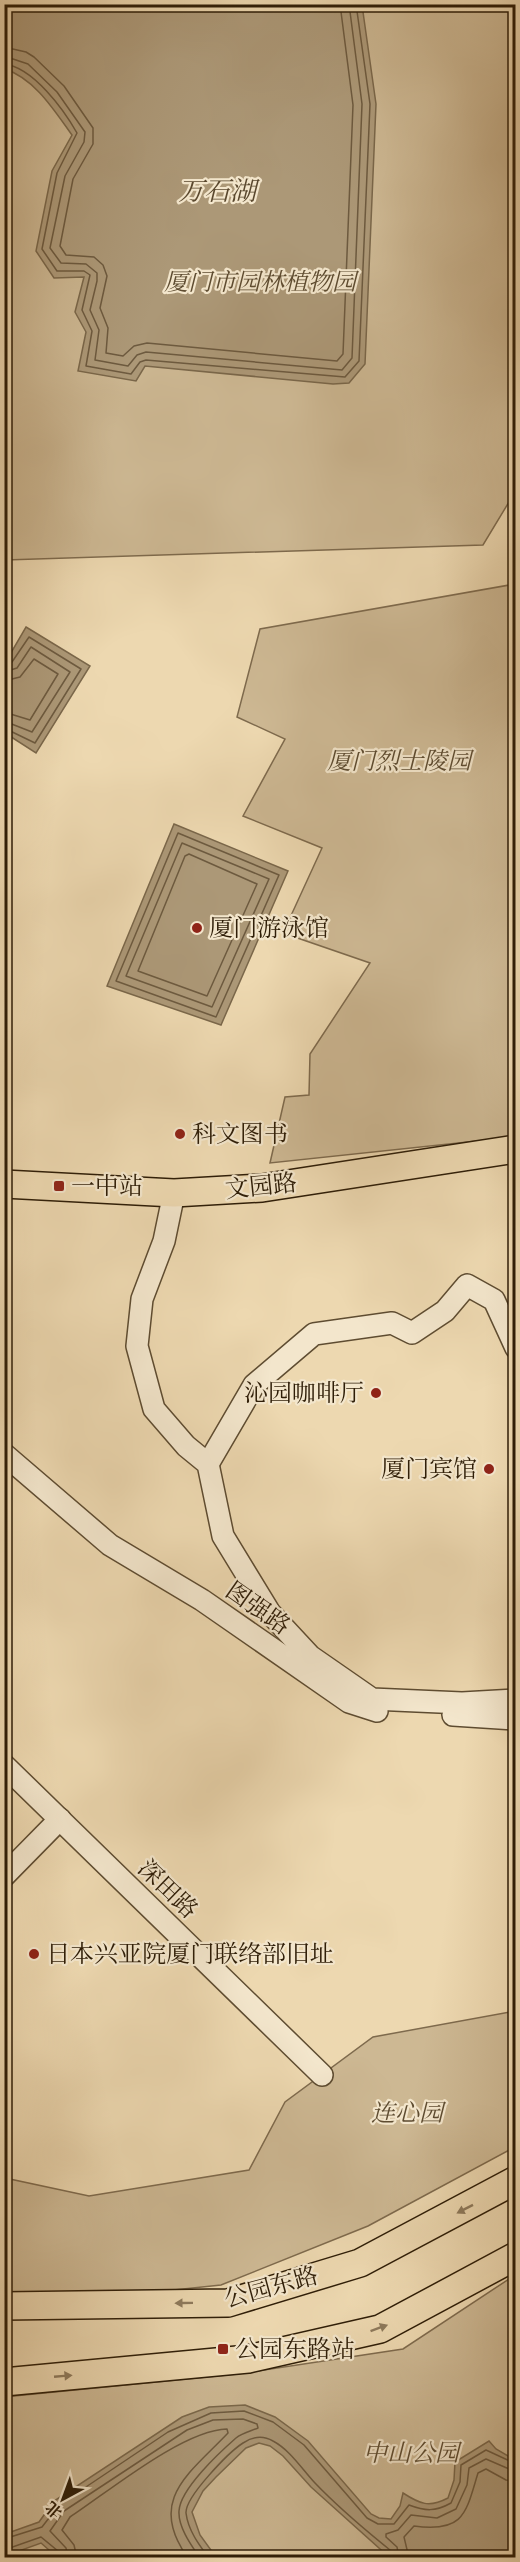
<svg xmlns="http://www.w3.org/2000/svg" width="520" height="2562" viewBox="0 0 520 2562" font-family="'IM FELL DW Pica','Noto Serif SC',serif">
<rect width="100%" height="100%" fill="#edd8b0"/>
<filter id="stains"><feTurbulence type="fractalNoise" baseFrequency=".00333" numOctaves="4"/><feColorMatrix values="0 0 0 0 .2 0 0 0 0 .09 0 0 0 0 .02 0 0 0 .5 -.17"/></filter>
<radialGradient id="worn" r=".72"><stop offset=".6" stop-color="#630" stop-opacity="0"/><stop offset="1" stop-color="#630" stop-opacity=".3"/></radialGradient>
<g fill="#cdb893" stroke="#7e6a4d" stroke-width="1.5">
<path d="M 4,5 L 515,5 L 515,492 L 483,545 L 5,560 Z"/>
<path d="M 515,584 L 515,1137 L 270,1163 L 285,1097 L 309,1095 L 310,1054 L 370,963 L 283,933 L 322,848 L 243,816 L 285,739 L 237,717 L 260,629 Z"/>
<path d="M 515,2011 L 515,2147 L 368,2226 L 221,2285 L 41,2304 L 5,2297 L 5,2178 L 89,2196 L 249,2170 L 285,2102 L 373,2037 Z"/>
<path d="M 515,2275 L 515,2557 L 5,2557 L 4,2397 L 237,2374 L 403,2349 Z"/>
</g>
<g fill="#ac9877" stroke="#7a674a" stroke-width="1.5">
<path d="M 5,4 L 362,5 L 376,104 L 365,364 L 349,383 L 333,384 L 145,366 L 136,381 L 78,371 L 86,332 L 75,312 L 84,277 L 54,278 L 36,251 L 52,171 L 72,135 C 54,110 35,79 5,69 Z"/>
<path d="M 26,627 L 90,666 L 36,753 L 5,733 L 5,663 Z"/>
<path d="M 174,824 L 288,871 L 221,1025 L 107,986 Z"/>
<path d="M 245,2405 L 275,2417 L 308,2441 L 371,2514 L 379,2518 L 391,2519 L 400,2506 L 403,2493 C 420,2504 429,2508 448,2498 L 454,2480 L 455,2462 L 489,2441 L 496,2449 L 515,2460 L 515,2557 L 389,2557 L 311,2487 L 283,2456 L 270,2446 L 259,2443 L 246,2448 L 216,2477 L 203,2491 L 192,2512 L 200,2535 L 216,2557 L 57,2557 L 41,2543 L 5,2556 L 5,2534 L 39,2522 L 54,2501 L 182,2417 L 209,2407 Z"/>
</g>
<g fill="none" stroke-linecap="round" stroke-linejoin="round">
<g stroke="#6d5a3f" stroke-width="1.5">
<path d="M 4,47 L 26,52 L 34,57 L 64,86 L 93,128 L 93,144 L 73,179 L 60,246 L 66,255 L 94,257 L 103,265 L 107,276 L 100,308 L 108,328 L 106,353 L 123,356 L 134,346 L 147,343 L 337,361 L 343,354 L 353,105 L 340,4"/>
<path d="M 4,56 L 28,64 L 57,92 L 85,132 L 84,142 L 65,176 L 50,248 L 61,263 L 86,264 L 97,273 L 97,281 L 90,310 L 99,330 L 95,360 L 128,366 L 137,355 L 146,352 L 342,370 L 352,358 L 362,104 L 349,4"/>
<path d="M 4,64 C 33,67 64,110 77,133 L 57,173 L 42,249 L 57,271 L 84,271 L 90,275 L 82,310 L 92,331 L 86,366 L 131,374 L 140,362 L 146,360 L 345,377 L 359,361 L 370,104 L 356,4"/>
<path d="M 4,665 L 12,662 L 29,637 L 81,669 L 35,743 L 4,728"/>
<path d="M 4,672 L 17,668 L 31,647 L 70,672 L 32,732 L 4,721"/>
<path d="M 4,681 L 20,677 L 34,659 L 58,674 L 30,720 L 4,712"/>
<path d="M 178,833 L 279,875 L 216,1017 L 116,981 Z"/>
<path d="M 182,843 L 269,879 L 212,1007 L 126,976 Z"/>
<path d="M 189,854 L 257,884 L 207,996 L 138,971 L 185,856 Z"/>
<path d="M 4,2539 L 42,2527 L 59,2505 L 168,2432 L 211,2413 L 244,2411 L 273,2422 L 304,2445 L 367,2518 L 378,2524 L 394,2524 L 409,2505 C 425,2511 435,2512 451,2503 L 460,2482 L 461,2465 L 486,2450 L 516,2464"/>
<path d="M 4,2550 L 41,2537 L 58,2551 L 60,2558"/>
<path d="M 68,2558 L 66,2548 L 50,2531 L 64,2511 L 187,2430 L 213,2420 L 243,2419 L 257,2424 L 258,2428 C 251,2431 242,2433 236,2438 C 220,2452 180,2489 179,2511 C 178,2527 191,2545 200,2558"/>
<path d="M 77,2558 L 74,2545 L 62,2530 L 70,2517 C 108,2492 183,2430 227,2429 L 228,2433 C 190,2473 146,2500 188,2558"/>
<path d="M 209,2558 C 199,2545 188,2530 186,2513 C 185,2497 229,2452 243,2443 C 252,2437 263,2435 273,2441 C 290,2450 302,2469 315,2483 C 338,2507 364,2529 390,2550 L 392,2558"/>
<path d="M 399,2558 L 397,2547 L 386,2537 L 386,2534 L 398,2530 L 411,2515 L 437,2518 L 456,2509 L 467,2485 L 469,2468 L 486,2459 L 516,2472"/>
<path d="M 409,2558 L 404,2537 L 414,2526 C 465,2533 466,2512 478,2473 L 486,2469 L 506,2480 L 516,2481"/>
</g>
<defs>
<g id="minor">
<path d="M 174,1193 L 164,1241 L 142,1299 L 137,1346 L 154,1409 L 186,1446 L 208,1464 L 223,1536 L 270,1613 L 310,1656 L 372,1699 L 462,1703 L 516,1700"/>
<path d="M 4,1454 L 110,1545 L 202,1600 L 349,1702 L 377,1711"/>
<path d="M 208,1464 L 254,1385 L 314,1334 L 392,1323 L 412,1333 L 445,1311 L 467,1285 L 494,1300 L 516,1348"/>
<path d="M 453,1715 L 516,1719"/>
<path d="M 4,1765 L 322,2075"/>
<path d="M 4,1876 L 60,1819"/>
</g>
<g id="major">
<path d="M 4,1184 L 174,1193 L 262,1188 L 516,1149"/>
<path d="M 4,2306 L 228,2303 L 360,2263 L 516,2180"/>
<path d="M 4,2382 L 248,2359 L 380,2329 L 516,2256"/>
</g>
</defs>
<use href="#minor" stroke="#5e4c31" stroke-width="24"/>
<use href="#major" stroke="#2e1d07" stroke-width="30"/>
<use href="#minor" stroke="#f3e6cc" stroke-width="21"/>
<use href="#major" stroke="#edd8b0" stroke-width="27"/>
</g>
<defs><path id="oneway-solid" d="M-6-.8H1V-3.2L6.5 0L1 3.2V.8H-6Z" transform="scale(1.5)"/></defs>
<g fill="#8e7a5c">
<use href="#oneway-solid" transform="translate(465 2209) rotate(153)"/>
<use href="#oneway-solid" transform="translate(184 2303) rotate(179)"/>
<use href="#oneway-solid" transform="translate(379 2328) rotate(-20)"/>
<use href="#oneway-solid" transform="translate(63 2376) rotate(-5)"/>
</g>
<g fill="#8f2418" stroke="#f3e6cc" stroke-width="2">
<circle cx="197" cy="928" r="6"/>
<circle cx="180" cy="1134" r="6"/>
<rect x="53" y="1180" width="12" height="12" rx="3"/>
<circle cx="376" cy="1393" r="6"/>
<circle cx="489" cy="1469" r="6"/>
<circle cx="34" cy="1954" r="6"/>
<rect x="217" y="2343" width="12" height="12" rx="3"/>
</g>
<g text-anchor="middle" stroke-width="4.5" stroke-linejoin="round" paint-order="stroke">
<g font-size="24" font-style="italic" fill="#5e4c31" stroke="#f3e6cc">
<text x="260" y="290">厦门市园林植物园</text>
<text x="399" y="769">厦门烈士陵园</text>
<text x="407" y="2121">连心园</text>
<text x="411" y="2461">中山公园</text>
</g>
<g font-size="24" fill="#2e1d07" stroke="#f3e6cc" text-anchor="start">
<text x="209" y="936">厦门游泳馆</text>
<text x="192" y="1142">科文图书</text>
<text x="71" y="1194">一中站</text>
<text x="364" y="1401" text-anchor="end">沁园咖啡厅</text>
<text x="477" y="1477" text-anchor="end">厦门宾馆</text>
<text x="46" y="1962">日本兴亚院厦门联络部旧址</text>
<text x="235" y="2357">公园东路站</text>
</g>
<g font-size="24" fill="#2e1d07" stroke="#f3e6cc">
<text transform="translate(261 1186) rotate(-6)" y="8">文园路</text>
<text transform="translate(258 1608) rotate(35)" y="8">图强路</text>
<text transform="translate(168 1889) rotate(44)" y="8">深田路</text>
<text transform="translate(271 2287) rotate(-15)" y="8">公园东路</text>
</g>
<g font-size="26" font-style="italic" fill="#5a482e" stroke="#f3e6cc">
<text x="217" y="200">万石湖</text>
</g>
</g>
<rect width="520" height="2562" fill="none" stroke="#edd8b0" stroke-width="24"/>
<rect x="6" y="6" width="508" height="2550" fill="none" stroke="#2e1d07" stroke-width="3"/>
<rect x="12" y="12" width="496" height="2538" fill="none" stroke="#2e1d07" stroke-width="1.5"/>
<g transform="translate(63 2499) rotate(221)" stroke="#f3e6cc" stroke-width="4.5" paint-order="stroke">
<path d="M0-4.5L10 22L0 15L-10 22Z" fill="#2e1d07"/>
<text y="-9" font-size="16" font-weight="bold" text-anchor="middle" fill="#2e1d07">北</text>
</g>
<rect width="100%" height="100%" filter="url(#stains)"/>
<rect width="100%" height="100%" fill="url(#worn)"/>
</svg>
